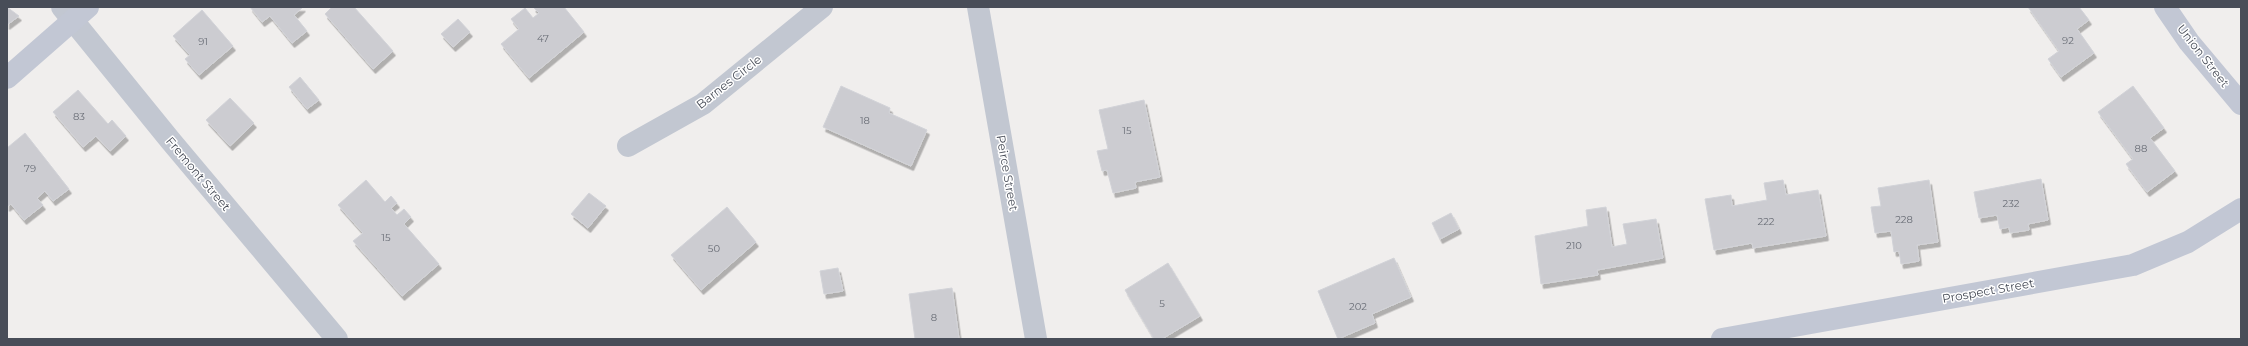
<svg xmlns="http://www.w3.org/2000/svg" width="2248" height="346" viewBox="0 0 2248 346" font-family="Montserrat,sans-serif">
<defs>
<filter id="shadow"><feDropShadow dx="2.5" dy="4.5" stdDeviation="0" flood-color="#0004"/></filter>
</defs>
<rect width="100%" height="100%" fill="#f0eeed"/>
<g fill="#ccccd1" stroke="#d2d3d8" filter="url(#shadow)">
<path d="M 7,7 L 19,16 L 7,25 Z"/>
<path d="M 250,7 L 303,7 L 294,15 L 307,31 L 292,43 L 270,16 L 262,22 Z"/>
<path d="M 332,7 L 354,7 L 393,51 L 373,69 L 325,14 Z"/>
<path d="M 533,7 L 564,7 L 584,32 L 529,78 L 501,44 L 519,29 L 511,19 L 525,8 L 533,18 L 539,13 Z"/>
<path d="M 2028,7 L 2079,7 L 2089,20 L 2077,29 L 2094,53 L 2061,77 L 2048,59 L 2059,51 Z"/>
<path d="M 202,10 L 233,46 L 199,75 L 185,59 L 190,55 L 173,36 Z"/>
<path d="M 458,19 L 470,32 L 453,47 L 441,34 Z"/>
<path d="M 300,77 L 319,100 L 307,109 L 289,87 Z"/>
<path d="M 841,86 L 890,108 L 889,113 L 927,130 L 911,166 L 823,127 Z"/>
<path d="M 2133,86 L 2164,128 L 2150,138 L 2175,171 L 2147,192 L 2126,164 L 2133,159 L 2098,112 Z"/>
<path d="M 78,90 L 108,124 L 112,120 L 126,136 L 110,151 L 96,136 L 83,147 L 53,112 Z"/>
<path d="M 230,98 L 254,123 L 230,146 L 206,120 Z"/>
<path d="M 1144,100 L 1160,177 L 1135,182 L 1136,188 L 1113,193 L 1107,170 L 1102,171 L 1097,151 L 1108,149 L 1099,110 Z"/>
<path d="M 25,133 L 69,189 L 53,201 L 45,191 L 37,198 L 43,205 L 24,220 L 11,204 L 7,207 L 7,148 Z"/>
<path d="M 2041,179 L 2048,220 L 2028,224 L 2029,230 L 2010,233 L 2009,227 L 2000,229 L 1997,215 L 1979,218 L 1974,192 Z"/>
<path d="M 366,180 L 385,202 L 391,196 L 397,203 L 391,208 L 397,215 L 404,209 L 411,217 L 404,224 L 439,264 L 402,296 L 353,241 L 363,233 L 338,205 Z"/>
<path d="M 1783,180 L 1786,195 L 1818,190 L 1826,236 L 1753,248 L 1752,243 L 1714,250 L 1705,199 L 1731,195 L 1732,206 L 1767,200 L 1764,183 Z"/>
<path d="M 1929,180 L 1938,242 L 1917,245 L 1919,261 L 1901,264 L 1899,251 L 1894,252 L 1891,231 L 1875,233 L 1871,207 L 1881,206 L 1878,188 Z"/>
<path d="M 589,193 L 606,206 L 588,228 L 571,214 Z"/>
<path d="M 727,207 L 756,242 L 701,290 L 671,255 Z"/>
<path d="M 1606,207 L 1612,247 L 1627,244 L 1623,224 L 1656,219 L 1663,258 L 1597,270 L 1598,275 L 1541,284 L 1535,236 L 1588,226 L 1586,210 Z"/>
<path d="M 1451,213 L 1459,229 L 1440,239 L 1432,223 Z"/>
<path d="M 1394,258 L 1411,297 L 1372,314 L 1375,323 L 1338,339 L 1318,291 Z"/>
<path d="M 1168,263 L 1200,316 L 1162,339 L 1154,339 L 1125,290 Z"/>
<path d="M 838,268 L 843,291 L 824,294 L 820,271 Z"/>
<path d="M 952,288 L 959,339 L 915,339 L 909,294 Z"/>
</g>
<g fill="none" stroke-linecap="round" stroke-linejoin="round">
<g stroke="#c2c7d1" stroke-width="22">
<path d="M 62,7 L 170,140 L 337,339"/>
<path d="M 978,7 L 1036,339"/>
<path d="M 628,146 L 703,104 L 822,7"/>
</g>
<g stroke="#c2c7d4" stroke-width="22">
<path d="M 2165,7 L 2189,42 L 2241,104"/>
<path d="M 7,78 L 88,7"/>
<path d="M 1722,339 L 2133,265 L 2188,242 L 2241,209"/>
</g>
</g>
<g text-anchor="middle" stroke-width="3" stroke-linejoin="round" paint-order="stroke">
<g font-size="10" fill="#696d76">
<text x="543" y="42">47</text>
<text x="2068" y="44">92</text>
<text x="203" y="45">91</text>
<text x="79" y="120">83</text>
<text x="865" y="124">18</text>
<text x="1127" y="134">15</text>
<text x="2141" y="152">88</text>
<text x="30" y="172">79</text>
<text x="2011" y="207">232</text>
<text x="1904" y="223">228</text>
<text x="1766" y="225">222</text>
<text x="386" y="241">15</text>
<text x="1574" y="249">210</text>
<text x="714" y="252">50</text>
<text x="1162" y="307">5</text>
<text x="1358" y="310">202</text>
<text x="934" y="321">8</text>
</g>
<g font-size="12" fill="#484d58" stroke="#fff">
<text transform="translate(2203 56) rotate(52)" y="4">Union Street</text>
<text transform="translate(729 82) rotate(-38)" y="4">Barnes Circle</text>
<text transform="translate(1007 173) rotate(80)" y="4">Peirce Street</text>
<text transform="translate(198 174) rotate(50)" y="4">Fremont Street</text>
<text transform="translate(1988 291) rotate(-10)" y="4">Prospect Street</text>
</g>
</g>
<rect width="2248" height="346" fill="none" stroke="#484d58" stroke-width="16"/>
</svg>
